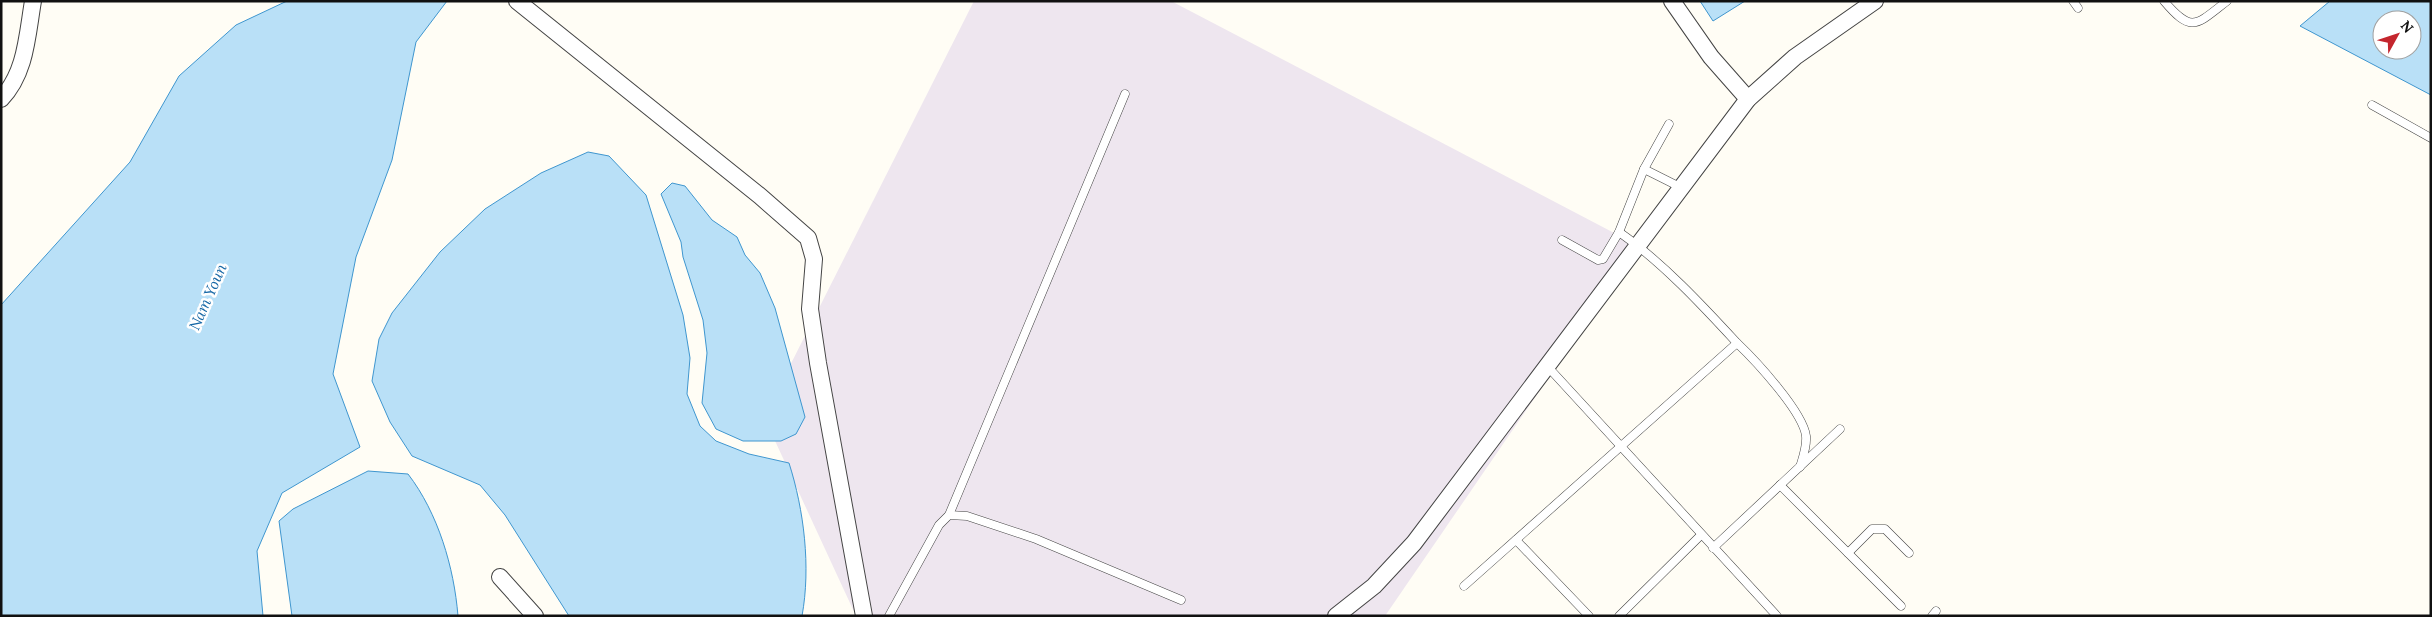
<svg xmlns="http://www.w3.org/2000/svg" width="2432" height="617" viewBox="0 0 2432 617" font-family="Lora,serif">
<rect width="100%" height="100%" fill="#fffdf5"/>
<path fill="#eee6ef" d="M 974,1 L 1171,1 L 1639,246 L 1385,616 L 856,616 L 764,417 Z"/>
<g fill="#b9e0f7" stroke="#3f96cf" fill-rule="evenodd">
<path d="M 287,1 L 447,1 L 416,42 L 392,160 L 356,257 L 333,374 L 360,447 L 282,493 L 257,551 L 263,616 L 1,616 L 1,305 L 130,162 L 179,76 L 236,25 Z"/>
<path d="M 1700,1 L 1745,1 L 1713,21 Z"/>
<path d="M 2330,1 L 2431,1 L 2431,95 L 2300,26 ZM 2382,20 L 2412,20 L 2412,50 L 2382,50 Z"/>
<path d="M 588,152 L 609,156 L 646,195 L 683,315 L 690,358 L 687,394 L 700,426 L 716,441 L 749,454 L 789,463 C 804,510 811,567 802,616 L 569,616 L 505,515 L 480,485 L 412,456 L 390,422 L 372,381 L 379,339 L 392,313 L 440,252 L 485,209 L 541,173 Z"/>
<path d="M 672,183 L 685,186 L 712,220 L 737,237 L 745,255 L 760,273 L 775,308 L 805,417 L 796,434 L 781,441 L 743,441 L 716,429 L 702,403 L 707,353 L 703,320 L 683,257 L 681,242 L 661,194 Z"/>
<path d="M 368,471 L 408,474 C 438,513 454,567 458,616 L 292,616 L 279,521 L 293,509 Z"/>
</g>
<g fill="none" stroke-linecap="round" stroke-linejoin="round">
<defs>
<g id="lane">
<path d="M 2073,1 L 2078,8"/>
<path d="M 2164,1 C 2192,34 2196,25 2227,1"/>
<path d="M 2372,105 L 2431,138"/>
<path d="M 1644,169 L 1682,188"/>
<path d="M 1619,232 C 1662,262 1702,305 1737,343"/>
<path d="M 1562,240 L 1598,260 L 1603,259 L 1619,232 L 1644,169 L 1669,124"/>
<path d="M 1548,367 L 1777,616"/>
<path d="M 1780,485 L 1901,606"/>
<path d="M 949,515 L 1125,94"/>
<path d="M 1516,540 L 1589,616"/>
<path d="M 1713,548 L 1840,429"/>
<path d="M 1848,553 L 1872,529 L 1885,529 L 1909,553"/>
<path d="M 1464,586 L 1737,343 C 1756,361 1803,412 1806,436 C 1807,447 1803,457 1800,467"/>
<path d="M 889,616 L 939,525 L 949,515 L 967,516 L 1036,539 L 1181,600"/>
<path d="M 1619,616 L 1701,535"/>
<path d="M 1932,616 L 1936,611"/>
</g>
<g id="street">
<path d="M 517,1 L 760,196 L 808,238 L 814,259 L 810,309 L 818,363 L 864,616"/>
<path d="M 1672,1 L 1711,57 L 1748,99"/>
<path d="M 1,99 C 26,73 27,36 33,1"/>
<path d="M 500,577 L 535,616"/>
<path d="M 1336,616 L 1374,586 L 1414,543 L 1748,99 L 1795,57 L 1875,1"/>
</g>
</defs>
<use href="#lane" stroke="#444" stroke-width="9"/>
<use href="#street" stroke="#444" stroke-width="18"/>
<use href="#lane" stroke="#fff" stroke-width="8"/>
<use href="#street" stroke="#fff" stroke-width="16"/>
</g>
<g text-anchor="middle" stroke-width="5" stroke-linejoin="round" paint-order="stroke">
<g font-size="15" font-style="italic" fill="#1768a6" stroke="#fff">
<text transform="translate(208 297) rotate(-66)" y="5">Nam Youn</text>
</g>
</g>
<rect width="2432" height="617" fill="none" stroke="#111111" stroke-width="5"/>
<g transform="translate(2397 35) rotate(50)"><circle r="24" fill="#ffffff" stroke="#a0a0a0"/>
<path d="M0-4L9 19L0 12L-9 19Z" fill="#c4262e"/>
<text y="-8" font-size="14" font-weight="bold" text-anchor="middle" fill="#111111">N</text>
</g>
</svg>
